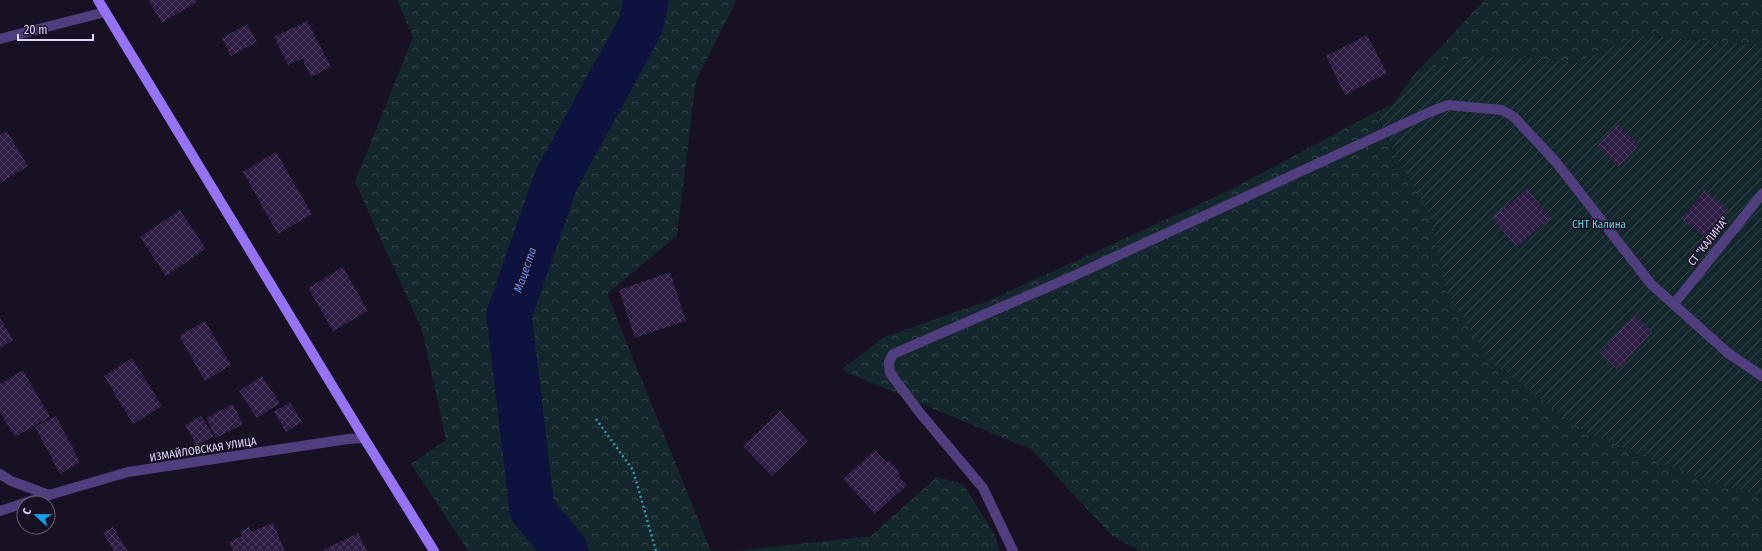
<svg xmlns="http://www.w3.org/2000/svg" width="1762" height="551" viewBox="0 0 1762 551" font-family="'Fira Sans Condensed',sans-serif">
<defs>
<pattern id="forest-crowns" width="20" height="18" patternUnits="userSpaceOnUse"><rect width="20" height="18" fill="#13272c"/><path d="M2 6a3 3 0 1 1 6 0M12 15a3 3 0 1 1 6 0" fill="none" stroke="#35454c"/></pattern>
<pattern id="garden-furrows" width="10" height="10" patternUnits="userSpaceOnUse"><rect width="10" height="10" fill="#13272c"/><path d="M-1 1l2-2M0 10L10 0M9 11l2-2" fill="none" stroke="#35454c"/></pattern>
<pattern id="building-cross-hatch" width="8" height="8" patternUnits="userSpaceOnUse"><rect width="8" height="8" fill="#2e1d42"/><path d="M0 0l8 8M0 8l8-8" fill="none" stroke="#4c3d5e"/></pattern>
</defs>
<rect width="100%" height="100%" fill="#181023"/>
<g fill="url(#forest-crowns)">
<path d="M 397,0 L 737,0 L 696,81 L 677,236 L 607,294 L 711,551 L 468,551 L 411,464 L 446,440 L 422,330 L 355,182 L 413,37 Z"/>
<path d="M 1484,0 L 1762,0 L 1762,45 L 1637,35 L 1576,63 L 1541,58 L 1480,56 L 1416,72 L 1443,45 Z"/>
<path d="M 1374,113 L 1402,167 L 1430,214 L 1446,291 L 1709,482 L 1762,496 L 1762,551 L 1140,551 L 1112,536 L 1032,450 L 841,370 L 884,337 L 988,301 L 1228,191 Z"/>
<path d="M 937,477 L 963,484 L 995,535 L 1000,551 L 735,551 L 871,536 Z"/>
</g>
<path fill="url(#garden-furrows)" d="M 1637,35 L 1762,45 L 1762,496 L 1709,482 L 1585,432 L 1489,360 L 1446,291 L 1430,214 L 1402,167 L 1375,113 L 1393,104 L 1416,72 L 1480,56 L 1541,58 L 1576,63 Z"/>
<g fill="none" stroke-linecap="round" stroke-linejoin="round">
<path stroke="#0d133e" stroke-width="45" d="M 566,551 L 532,509 L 509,315 L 556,180 L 641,25 L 646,0"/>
</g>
<g fill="url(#building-cross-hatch)">
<path d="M 148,0 L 196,0 L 197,2 L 162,23 Z"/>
<path d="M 307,21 L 331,67 L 311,77 L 302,59 L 288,65 L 274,37 Z"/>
<path d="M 247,24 L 257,42 L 231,56 L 222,38 Z"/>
<path d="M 1367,35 L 1387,73 L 1345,95 L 1326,56 Z"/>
<path d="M 1617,124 L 1639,145 L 1619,167 L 1597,146 Z"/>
<path d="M 7,131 L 28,166 L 0,183 L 0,135 Z"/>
<path d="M 276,152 L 312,214 L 278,234 L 243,172 Z"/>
<path d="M 1527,189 L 1551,218 L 1516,247 L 1492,218 Z"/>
<path d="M 1705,190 L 1728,209 L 1705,237 L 1682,219 Z"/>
<path d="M 180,210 L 206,249 L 166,276 L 140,237 Z"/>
<path d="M 343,267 L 368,311 L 333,331 L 308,288 Z"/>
<path d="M 670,272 L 686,321 L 635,338 L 619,290 Z"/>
<path d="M 1634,315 L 1652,332 L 1618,370 L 1600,353 Z"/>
<path d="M 0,318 L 13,340 L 0,348 Z"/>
<path d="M 205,321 L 231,365 L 205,381 L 179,336 Z"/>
<path d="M 132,358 L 162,406 L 133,424 L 104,376 Z"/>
<path d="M 23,370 L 50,417 L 15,437 L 0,412 L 0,384 Z"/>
<path d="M 262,376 L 280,403 L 257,418 L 239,391 Z"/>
<path d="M 290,402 L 302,422 L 286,432 L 274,412 Z"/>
<path d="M 233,404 L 243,424 L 216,438 L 206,418 Z"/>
<path d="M 780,411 L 808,441 L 772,476 L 743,446 Z"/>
<path d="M 56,416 L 80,462 L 60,474 L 35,427 Z"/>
<path d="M 201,416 L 214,436 L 197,446 L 185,425 Z"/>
<path d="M 875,450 L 886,462 L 889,460 L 900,473 L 898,475 L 907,485 L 875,514 L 843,479 Z"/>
<path d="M 273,523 L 285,551 L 233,551 L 229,542 L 242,536 L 240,532 L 249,527 L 251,532 Z"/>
<path d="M 113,527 L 128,551 L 114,551 L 103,533 Z"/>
<path d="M 358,533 L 367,551 L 321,551 Z"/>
</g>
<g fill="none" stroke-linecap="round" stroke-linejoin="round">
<path stroke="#3897ad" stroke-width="2.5" stroke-dasharray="2 3" stroke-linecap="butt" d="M 596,419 L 633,470 L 656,551"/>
<g stroke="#503e7e" stroke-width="10">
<path d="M 0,39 L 105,12"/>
<path d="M 1674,304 L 1762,194"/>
<path d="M 1013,551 L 983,488 L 920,413 L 890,373 L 889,362 L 893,354 L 1069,278 L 1430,112 L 1448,105 L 1502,110 L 1514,117 L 1556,162 L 1651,284 L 1728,353 L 1762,376"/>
</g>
<g stroke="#503e7e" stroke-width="10">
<path d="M 0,474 L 11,481 L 49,495"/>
<path d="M 0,511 L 49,495 L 128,472 L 348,439 L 364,438"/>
</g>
<path stroke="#9673f5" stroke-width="10" d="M 98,0 L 364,438 L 434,551"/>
</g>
<g text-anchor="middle" stroke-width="3" stroke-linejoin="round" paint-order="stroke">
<g font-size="11" fill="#66d7d6" stroke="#181023">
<text x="1599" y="228">СНТ Калина</text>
</g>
<g font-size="11" fill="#e3d5fc" stroke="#181023">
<text transform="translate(1708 241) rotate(-52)" y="4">СТ "КАЛИНА"</text>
<text transform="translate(203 449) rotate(-9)" y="4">ИЗМАЙЛОВСКАЯ УЛИЦА</text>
</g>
<g font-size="12" font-style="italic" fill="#6a93f4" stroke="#181023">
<text transform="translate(525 270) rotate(-71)" y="4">Мацеста</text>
</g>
</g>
<g transform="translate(36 515) rotate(292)"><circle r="19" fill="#181023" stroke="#695f7a"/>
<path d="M0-3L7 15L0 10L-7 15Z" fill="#11a0ec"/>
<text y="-6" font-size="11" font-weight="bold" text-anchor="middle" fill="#e3d5fc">С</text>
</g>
<path d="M18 34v6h75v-6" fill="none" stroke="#e3d5fc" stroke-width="2"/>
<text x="24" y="34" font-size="12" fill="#e3d5fc" stroke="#181023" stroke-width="3" paint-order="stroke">20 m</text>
</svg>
